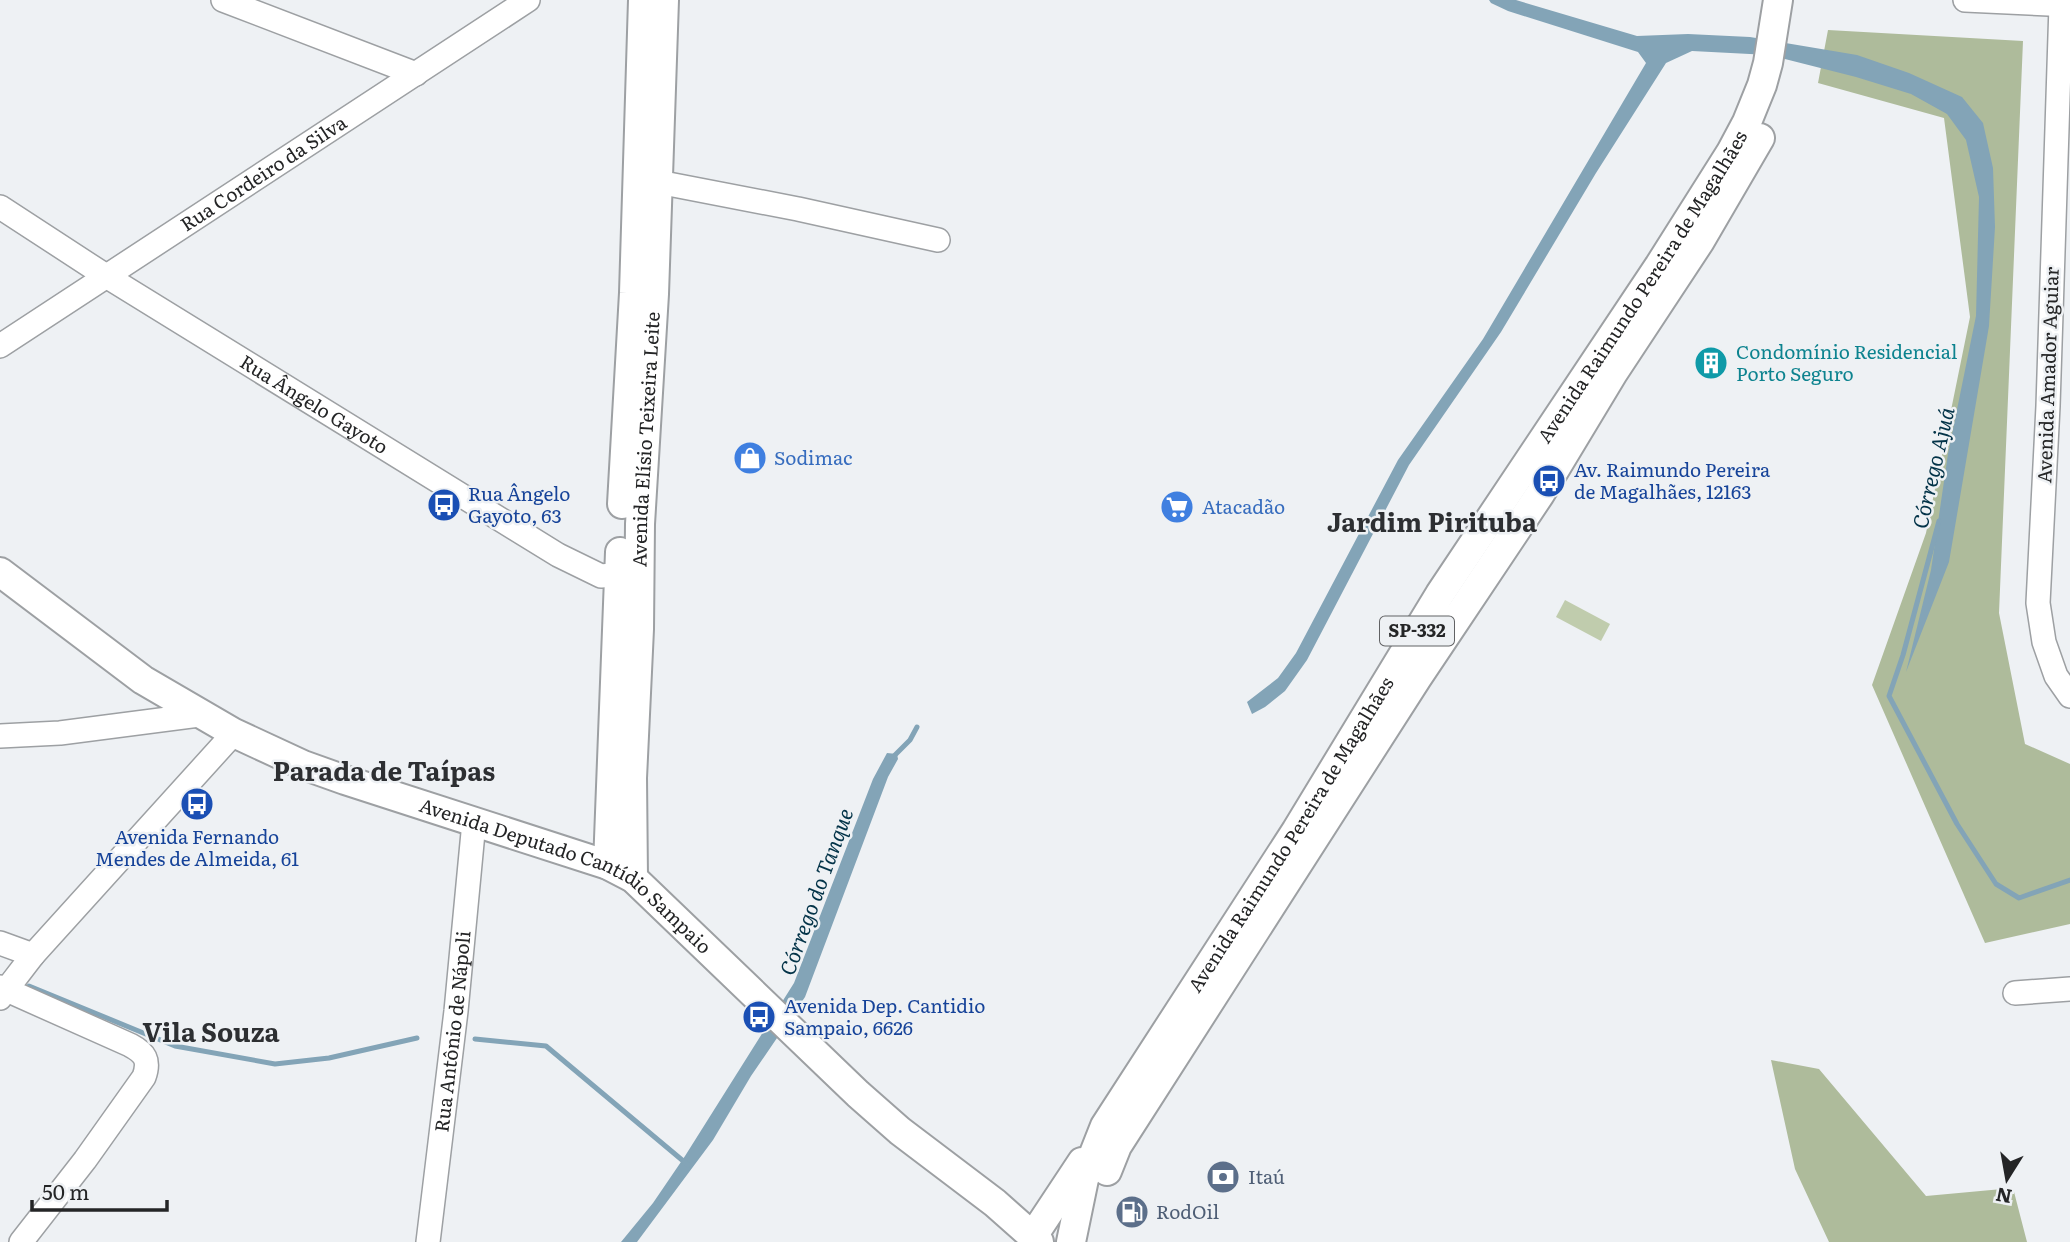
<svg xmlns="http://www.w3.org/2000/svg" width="2070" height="1242" viewBox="0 0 2070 1242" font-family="Literata,serif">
<rect width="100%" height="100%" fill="#eef1f4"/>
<path fill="#c0ccad" d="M 1565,600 L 1610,624 L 1601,641 L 1556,617 Z"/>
<g fill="#aebb9b">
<path d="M 1828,30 L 2023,41 L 1999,613 L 2025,744 L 2070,764 L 2070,924 L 1985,943 L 1872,685 L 1926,533 L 1970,317 L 1944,118 L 1818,83 Z"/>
<path d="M 1771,1060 L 1819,1069 L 1926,1196 L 2013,1188 L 2027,1242 L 1829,1242 L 1795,1169 Z"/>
</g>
<g fill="#83a4b7">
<path d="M 1489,0 L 1516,0 L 1637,36 L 1688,34 L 1750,37 L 1857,55 L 1909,73 L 1962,97 L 1983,123 L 1993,168 L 1995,227 L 1989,326 L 1949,562 L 1906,672 L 1931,570 L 1948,454 L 1976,316 L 1979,197 L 1966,140 L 1947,114 L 1911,94 L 1856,77 L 1769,55 L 1692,51 L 1666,63 L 1596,173 L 1501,332 L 1409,465 L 1307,660 L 1285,691 L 1265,707 L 1252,714 L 1247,702 L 1278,678 L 1296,653 L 1398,460 L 1483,339 L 1646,63 L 1638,52 L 1508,11 L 1491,3 Z"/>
<path d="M 887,753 L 897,754 L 898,759 L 888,777 L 805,997 L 751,1076 L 713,1140 L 637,1242 L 621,1242 L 653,1203 L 685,1156 L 794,983 L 873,779 Z"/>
</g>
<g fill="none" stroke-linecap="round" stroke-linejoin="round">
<g stroke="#83a4b7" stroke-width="5">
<path d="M 1939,521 L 1903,655 L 1889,696 L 1957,824 L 1996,884 L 2019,898 L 2070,880"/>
<path d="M 892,758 L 910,740 L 917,727"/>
<path d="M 29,986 L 175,1046 L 275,1064 L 329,1058 L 417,1038"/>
<path d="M 475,1039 L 546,1046 L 688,1165"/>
</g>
<defs>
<g id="minor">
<path d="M 223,0 L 416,74"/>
<path d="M 1965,0 L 2070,5"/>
<path d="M 2061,5 L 2048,406 L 2038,603 L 2044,642 L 2056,676 L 2070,696"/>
<path d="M 658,182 L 798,209 L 938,240"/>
<path id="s1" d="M 0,207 L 106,276 L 558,555 L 601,576 L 634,573"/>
<path id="s2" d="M 0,346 L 528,0"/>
<path d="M 0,736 L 60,733 L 199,715"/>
<path d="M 0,943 L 33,955"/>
<path d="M 0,987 L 130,1045 C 145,1053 150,1060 144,1077 L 85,1160 L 21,1242"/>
<path d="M 2015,993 L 2070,989"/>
<path d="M 0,998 L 33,955 L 234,733"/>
<path id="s3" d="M 428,1242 L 456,1011 L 474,822"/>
</g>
<g id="major">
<path d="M 622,504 L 634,293 L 643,0"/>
<path id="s4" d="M 0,572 L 143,680 L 234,733 L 303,765 L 345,780 L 608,865 L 633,878 L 858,1094 L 900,1131 L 995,1203 L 1039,1242"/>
<path d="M 608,865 L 620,552"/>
<path id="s5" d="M 633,878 L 632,778 L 639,629 L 640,524 L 654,294 L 664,0"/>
<path d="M 1107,1171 L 1117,1146 L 1417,678 L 1540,494 L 1613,373 L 1700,241 L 1760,138"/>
<path d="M 1033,1236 L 1082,1162"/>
<path id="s6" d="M 1071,1242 L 1084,1179 L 1105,1126 L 1296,831 L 1440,594 L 1659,266 L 1731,152 L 1747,122 L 1762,85 L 1768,63 L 1778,0"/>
</g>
</defs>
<use href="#minor" stroke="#9da0a3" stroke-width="26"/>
<use href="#major" stroke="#9da0a3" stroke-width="32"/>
<use href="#minor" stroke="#fff" stroke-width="23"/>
<use href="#major" stroke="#fff" stroke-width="28"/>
</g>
<defs>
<symbol id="building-disc" viewBox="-11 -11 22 22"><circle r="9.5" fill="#0f9aa8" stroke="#eef1f4"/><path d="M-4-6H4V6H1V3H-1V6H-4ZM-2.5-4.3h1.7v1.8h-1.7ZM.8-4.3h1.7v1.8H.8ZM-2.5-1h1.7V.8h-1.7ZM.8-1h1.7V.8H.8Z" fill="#fff"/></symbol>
<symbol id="shop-disc" viewBox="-11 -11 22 22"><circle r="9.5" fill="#3f7fe0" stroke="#eef1f4"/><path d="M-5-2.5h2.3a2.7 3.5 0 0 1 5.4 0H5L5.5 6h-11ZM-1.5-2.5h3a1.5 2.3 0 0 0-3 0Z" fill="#fff"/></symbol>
<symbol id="bus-disc" viewBox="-11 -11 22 22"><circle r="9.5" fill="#1a4fb4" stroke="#eef1f4"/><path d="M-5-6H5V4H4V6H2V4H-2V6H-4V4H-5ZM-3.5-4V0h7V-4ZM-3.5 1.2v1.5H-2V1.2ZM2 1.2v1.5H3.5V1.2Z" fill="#fff"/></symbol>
<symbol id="supermarket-disc" viewBox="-11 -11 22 22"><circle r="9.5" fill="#3f7fe0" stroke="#eef1f4"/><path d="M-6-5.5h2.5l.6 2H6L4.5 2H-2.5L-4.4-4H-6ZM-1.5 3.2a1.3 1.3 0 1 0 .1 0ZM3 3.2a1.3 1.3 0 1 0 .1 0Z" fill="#fff"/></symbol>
<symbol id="bank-disc" viewBox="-11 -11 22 22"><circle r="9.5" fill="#5c6f8a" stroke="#eef1f4"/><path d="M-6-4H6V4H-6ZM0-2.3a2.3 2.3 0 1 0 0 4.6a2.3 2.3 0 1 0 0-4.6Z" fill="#fff"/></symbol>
<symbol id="fuel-disc" viewBox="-11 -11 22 22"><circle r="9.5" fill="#5c6f8a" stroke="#eef1f4"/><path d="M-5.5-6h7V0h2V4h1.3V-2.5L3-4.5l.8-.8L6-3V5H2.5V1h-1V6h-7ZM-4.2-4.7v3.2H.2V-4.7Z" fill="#fff"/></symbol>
</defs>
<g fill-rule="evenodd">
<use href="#building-disc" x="1692" y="344" width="38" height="38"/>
<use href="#shop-disc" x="731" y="439" width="38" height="38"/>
<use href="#bus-disc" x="1530" y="462" width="38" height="38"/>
<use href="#bus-disc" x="425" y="486" width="38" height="38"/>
<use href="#supermarket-disc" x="1158" y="488" width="38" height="38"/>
<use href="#bus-disc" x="178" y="785" width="38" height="38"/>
<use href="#bus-disc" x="740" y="998" width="38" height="38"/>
<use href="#bank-disc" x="1204" y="1158" width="38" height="38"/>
<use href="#fuel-disc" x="1113" y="1193" width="38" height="38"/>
</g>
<g text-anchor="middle" stroke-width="5" stroke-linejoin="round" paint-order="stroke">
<rect fill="#eef1f4" stroke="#616264" stroke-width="2" x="1380" y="616.5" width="74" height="29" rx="5"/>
<g font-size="18" font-weight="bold" fill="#242526">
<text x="1417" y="637">SP-332</text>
</g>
<g font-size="19" fill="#242526" stroke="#eef1f4">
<text dy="7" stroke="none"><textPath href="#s2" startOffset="315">Rua Cordeiro da Silva</textPath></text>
<text dy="7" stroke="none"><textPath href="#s6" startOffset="1118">Avenida Raimundo Pereira de Magalhães</textPath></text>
<text transform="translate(2048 375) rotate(-88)" y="7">Avenida Amador Aguiar</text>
<text dy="7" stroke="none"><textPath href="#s1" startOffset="371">Rua Ângelo Gayoto</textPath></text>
<text dy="7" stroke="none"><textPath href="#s5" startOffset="439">Avenida Elísio Teixeira Leite</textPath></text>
<text dy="7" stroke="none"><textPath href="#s6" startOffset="467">Avenida Raimundo Pereira de Magalhães</textPath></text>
<text dy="7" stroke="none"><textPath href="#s4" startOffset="649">Avenida Deputado Cantídio Sampaio</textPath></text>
<text dy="7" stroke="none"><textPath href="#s3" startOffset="212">Rua Antônio de Nápoli</textPath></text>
</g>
<g font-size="19" fill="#0d838f" stroke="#eef1f4" text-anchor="start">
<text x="1736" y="359">Condomínio Residencial<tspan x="1736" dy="22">Porto Seguro</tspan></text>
</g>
<g font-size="19" fill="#366cbe" stroke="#eef1f4" text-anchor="start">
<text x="774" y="465">Sodimac</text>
<text x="1202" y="514">Atacadão</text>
</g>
<g font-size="19" fill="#164399" stroke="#eef1f4" text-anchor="start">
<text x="1574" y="477">Av. Raimundo Pereira<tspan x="1574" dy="22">de Magalhães, 12163</tspan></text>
<text x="468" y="501">Rua Ângelo<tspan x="468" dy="22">Gayoto, 63</tspan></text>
<text x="197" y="844" text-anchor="middle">Avenida Fernando<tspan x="197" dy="22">Mendes de Almeida, 61</tspan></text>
<text x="784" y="1013">Avenida Dep. Cantidio<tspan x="784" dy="22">Sampaio, 6626</tspan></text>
</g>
<g font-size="19" fill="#4e5e75" stroke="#eef1f4" text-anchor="start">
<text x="1248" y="1184">Itaú</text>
<text x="1156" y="1219">RodOil</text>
</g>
<g font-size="21" font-style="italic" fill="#033348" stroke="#eef1f4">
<text transform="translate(1934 468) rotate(-77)" y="7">Córrego Ajuá</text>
<text transform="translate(817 892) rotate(-70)" y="7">Córrego do Tanque</text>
</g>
<g font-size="26" font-weight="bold" fill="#2d2f32" stroke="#eef1f4">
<text x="1432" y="532">Jardim Pirituba</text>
<text x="384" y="781">Parada de Taípas</text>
<text x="211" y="1042">Vila Souza</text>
</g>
</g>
<g transform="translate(2007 1179) rotate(191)" stroke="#eef1f4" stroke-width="5" paint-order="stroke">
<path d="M0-5L12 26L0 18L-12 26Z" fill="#242526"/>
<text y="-10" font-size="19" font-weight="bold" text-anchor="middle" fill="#242526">N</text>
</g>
<path d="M32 1200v10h135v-10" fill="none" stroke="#242526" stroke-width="3.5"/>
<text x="42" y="1200" font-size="21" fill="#242526" stroke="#eef1f4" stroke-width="5" paint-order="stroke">50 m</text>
</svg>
